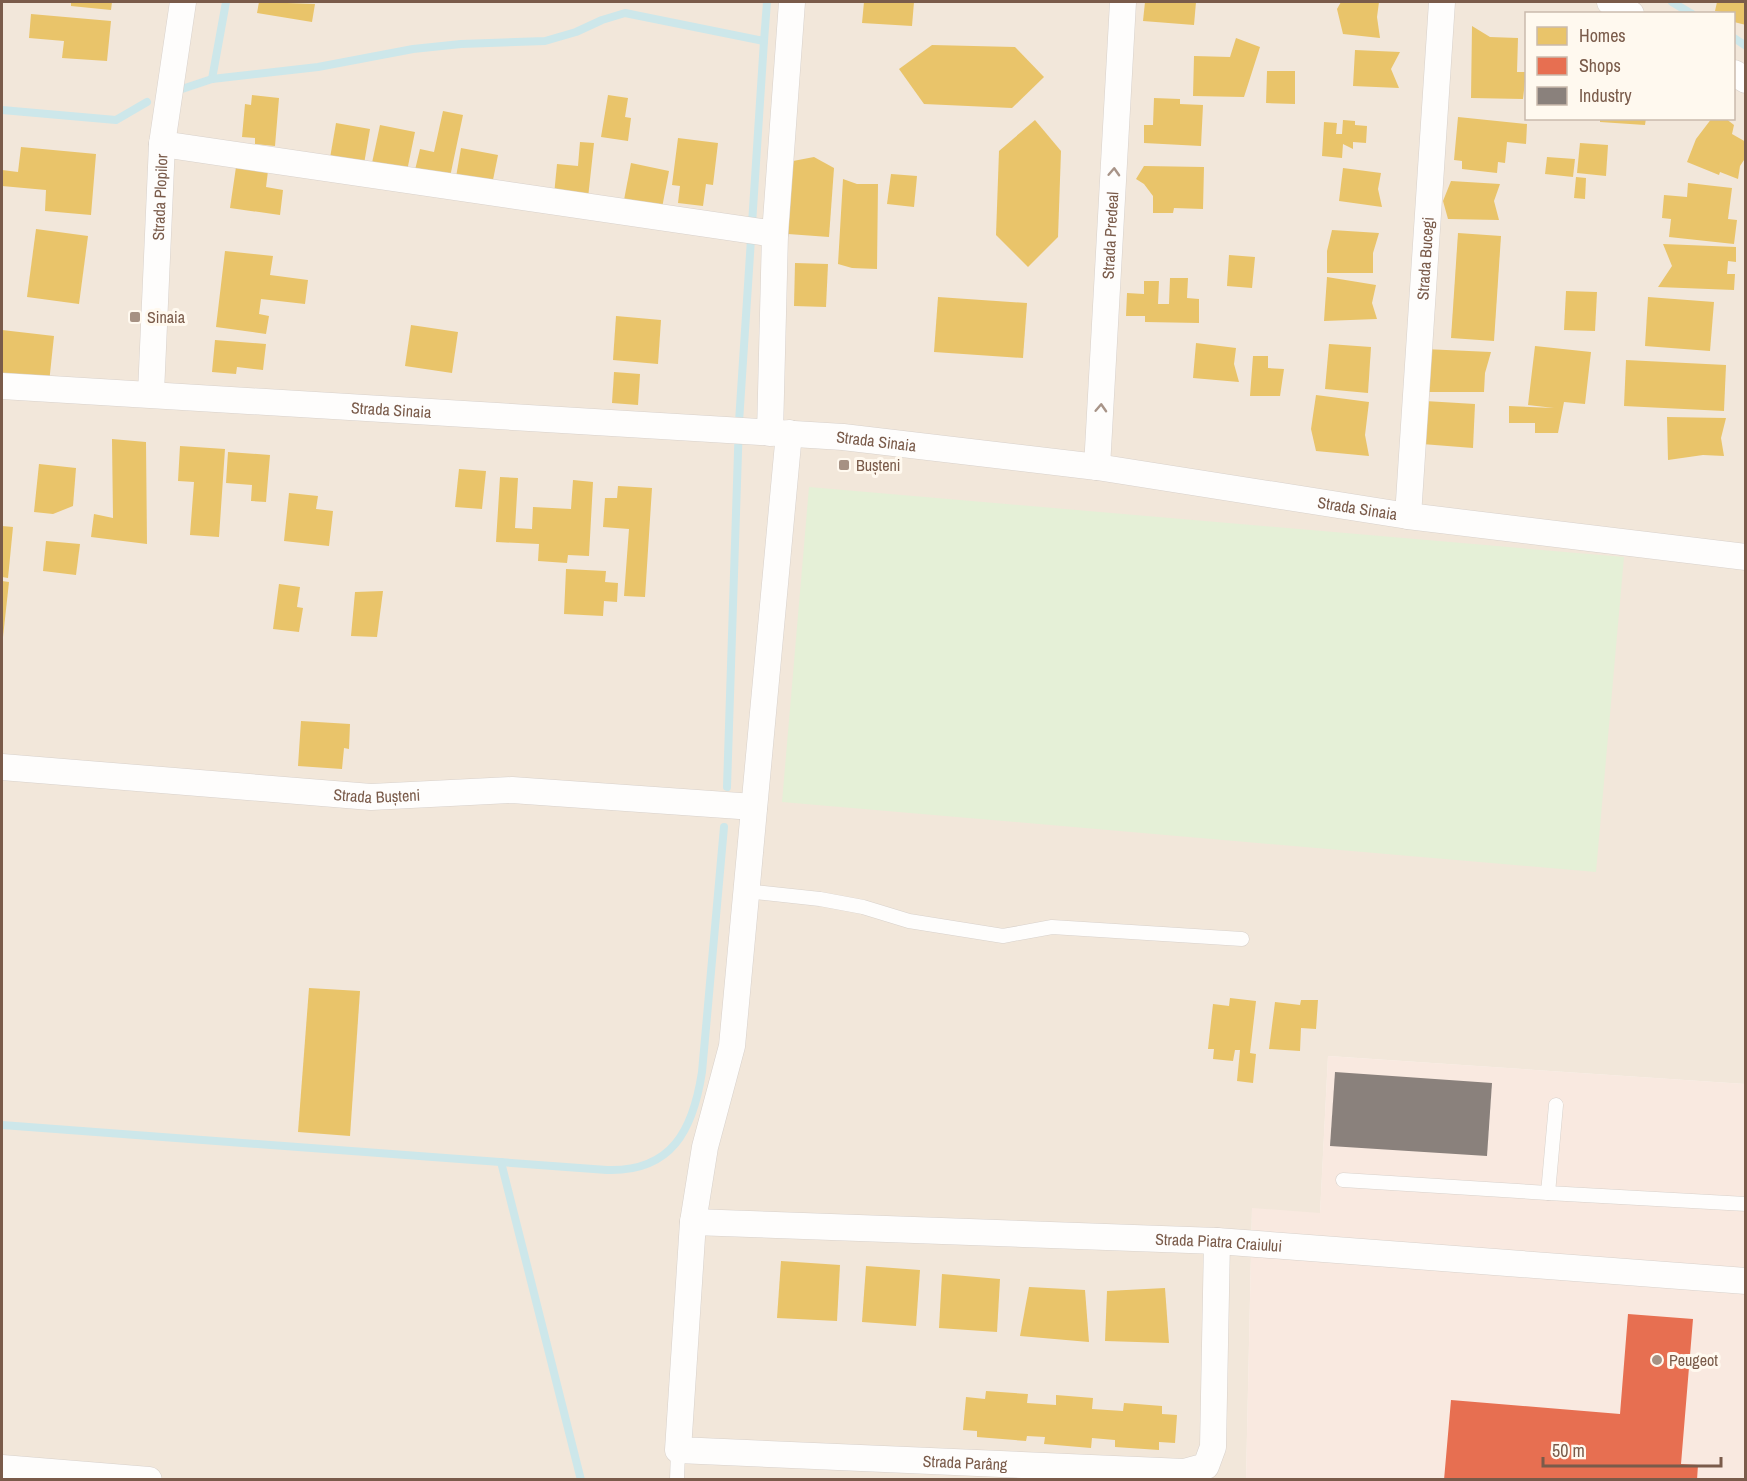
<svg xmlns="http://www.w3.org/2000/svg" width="1747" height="1481" viewBox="0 0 1747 1481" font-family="'Archivo Narrow',sans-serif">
<rect width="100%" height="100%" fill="#f9f4ed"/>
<path fill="#f2e7da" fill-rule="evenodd" d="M 2,2 L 1745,2 L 1745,1084 L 1328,1056 L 1320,1214 L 1252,1209 L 1246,1479 L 2,1480 ZM 1526,14 L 1734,14 L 1734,118 L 1526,118 Z"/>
<path fill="#f9e9e0" d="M 1328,1056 L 1745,1084 L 1745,1479 L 1246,1480 L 1252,1208 L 1320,1213 Z"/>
<path fill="#e5f0d7" d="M 809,487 L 1624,557 L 1596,872 L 782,802 Z"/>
<g fill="#e9c46a">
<path d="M 71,2 L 112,2 L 111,10 L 71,6 Z"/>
<path d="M 259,2 L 315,4 L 312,22 L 257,13 Z"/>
<path d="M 864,2 L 914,2 L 912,26 L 862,23 Z"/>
<path d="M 1145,2 L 1196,2 L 1194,25 L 1143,21 Z"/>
<path d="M 1341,2 L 1379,2 L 1377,17 L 1380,38 L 1343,34 L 1337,9 Z"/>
<path d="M 1717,2 L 1746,2 L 1746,25 L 1734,22 L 1734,14 L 1715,11 Z"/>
<path d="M 31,14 L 111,21 L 107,61 L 62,58 L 64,41 L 29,38 Z"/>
<path d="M 1472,26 L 1490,37 L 1518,38 L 1517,72 L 1526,72 L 1523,99 L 1471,98 Z"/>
<path d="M 1236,38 L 1260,47 L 1244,97 L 1193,96 L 1194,56 L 1230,57 Z"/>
<path d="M 932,45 L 1015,47 L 1044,77 L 1012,108 L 924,104 L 899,69 Z"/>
<path d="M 1355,50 L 1400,52 L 1391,69 L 1399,88 L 1353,86 Z"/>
<path d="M 1267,71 L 1295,71 L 1295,104 L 1266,103 Z"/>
<path d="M 252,95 L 279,98 L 275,146 L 255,144 L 255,138 L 242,137 L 245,104 L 251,105 Z"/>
<path d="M 608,95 L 628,98 L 625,117 L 631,118 L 628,141 L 601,137 Z"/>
<path d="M 1154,98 L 1180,99 L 1180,104 L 1203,105 L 1201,146 L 1144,143 L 1144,125 L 1153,125 Z"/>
<path d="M 443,111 L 463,115 L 450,177 L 415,170 L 420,149 L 434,152 Z"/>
<path d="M 1458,117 L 1527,124 L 1526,144 L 1507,142 L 1505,163 L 1498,162 L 1497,173 L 1462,169 L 1462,161 L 1454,160 Z"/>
<path d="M 1600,118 L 1646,118 L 1645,125 L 1600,122 Z"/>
<path d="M 1712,118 L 1725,118 L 1734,125 L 1732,134 L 1746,142 L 1746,157 L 1740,166 L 1738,179 L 1720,172 L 1719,175 L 1687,162 L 1696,139 Z"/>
<path d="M 1035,120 L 1061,151 L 1058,237 L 1028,267 L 996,235 L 999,151 Z"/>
<path d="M 1343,120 L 1355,121 L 1355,125 L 1367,126 L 1366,143 L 1353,142 L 1353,149 L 1343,144 L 1342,158 L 1322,156 L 1324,122 L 1337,123 L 1336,134 L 1342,134 Z"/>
<path d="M 336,123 L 370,129 L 364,164 L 330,158 Z"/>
<path d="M 380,125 L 415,132 L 407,171 L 372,163 Z"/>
<path d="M 678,138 L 718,143 L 713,185 L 706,184 L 703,206 L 678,203 L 680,186 L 672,185 Z"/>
<path d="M 580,142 L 594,143 L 588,198 L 554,195 L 557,164 L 578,166 Z"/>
<path d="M 1580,143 L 1608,145 L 1606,176 L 1577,173 Z"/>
<path d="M 21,147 L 96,154 L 91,215 L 45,211 L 46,190 L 2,186 L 2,170 L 18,172 Z"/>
<path d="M 461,148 L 498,155 L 492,185 L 456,177 Z"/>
<path d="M 814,157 L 834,168 L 829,237 L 788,234 L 793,161 Z"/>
<path d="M 1547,157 L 1575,159 L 1573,177 L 1545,174 Z"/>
<path d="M 631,163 L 669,171 L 662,208 L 624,200 Z"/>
<path d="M 1144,166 L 1204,167 L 1203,209 L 1174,208 L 1173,213 L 1153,213 L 1153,196 L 1144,184 L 1136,179 Z"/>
<path d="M 236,167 L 268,171 L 266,187 L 283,190 L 280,215 L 230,208 Z"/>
<path d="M 1343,168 L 1381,173 L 1378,189 L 1382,207 L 1339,201 Z"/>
<path d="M 891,174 L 917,176 L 914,207 L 887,204 Z"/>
<path d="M 1576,177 L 1586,178 L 1585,199 L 1574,198 Z"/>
<path d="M 843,179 L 857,184 L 878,184 L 877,269 L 852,268 L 838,264 Z"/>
<path d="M 1451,181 L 1500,184 L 1494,201 L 1499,220 L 1448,219 L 1443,201 Z"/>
<path d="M 1688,183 L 1732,188 L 1728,219 L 1737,220 L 1734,244 L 1669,237 L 1671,219 L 1662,218 L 1664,195 L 1687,197 Z"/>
<path d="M 36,229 L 88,236 L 79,304 L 27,297 Z"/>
<path d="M 1332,230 L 1379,233 L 1373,253 L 1373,273 L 1327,273 L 1327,251 Z"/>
<path d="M 1458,233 L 1501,236 L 1494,341 L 1451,338 Z"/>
<path d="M 1663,244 L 1736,247 L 1736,262 L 1728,261 L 1727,274 L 1735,274 L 1734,290 L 1658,287 L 1672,266 Z"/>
<path d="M 225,251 L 273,256 L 270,275 L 308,280 L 305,304 L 261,299 L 259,314 L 269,316 L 266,334 L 216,327 Z"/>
<path d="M 1229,255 L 1255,257 L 1252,288 L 1227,286 Z"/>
<path d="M 795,263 L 828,264 L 826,307 L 794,306 Z"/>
<path d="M 1327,277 L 1376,285 L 1372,303 L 1377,319 L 1324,321 Z"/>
<path d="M 1170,278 L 1188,278 L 1187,298 L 1199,299 L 1199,323 L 1145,322 L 1145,316 L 1126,316 L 1127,293 L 1144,294 L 1144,281 L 1159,281 L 1158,304 L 1169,304 Z"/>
<path d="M 1566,291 L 1597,292 L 1595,331 L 1564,330 Z"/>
<path d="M 938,297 L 1027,303 L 1023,358 L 934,352 Z"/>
<path d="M 1648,297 L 1714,302 L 1710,351 L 1645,346 Z"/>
<path d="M 616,316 L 661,320 L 658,364 L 613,360 Z"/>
<path d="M 411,325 L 458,332 L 452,373 L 405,366 Z"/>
<path d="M 2,330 L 54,336 L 49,383 L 2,378 Z"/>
<path d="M 215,340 L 266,344 L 263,370 L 237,367 L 236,374 L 212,372 Z"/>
<path d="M 1196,343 L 1236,348 L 1234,364 L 1239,382 L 1193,378 Z"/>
<path d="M 1329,344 L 1371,347 L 1368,393 L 1325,389 Z"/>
<path d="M 1535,346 L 1591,352 L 1585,404 L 1564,402 L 1558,433 L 1535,433 L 1535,423 L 1509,423 L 1509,406 L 1554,408 L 1528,405 Z"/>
<path d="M 1424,349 L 1491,352 L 1485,373 L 1484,392 L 1424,392 Z"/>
<path d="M 1253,356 L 1268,356 L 1268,368 L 1284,369 L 1280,396 L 1250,396 Z"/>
<path d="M 1626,360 L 1726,365 L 1724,411 L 1624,406 Z"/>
<path d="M 614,372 L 640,374 L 638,405 L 612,403 Z"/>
<path d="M 1316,395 L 1369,402 L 1365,435 L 1369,456 L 1316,451 L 1311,429 Z"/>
<path d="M 1425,401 L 1475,404 L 1473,448 L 1422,444 Z"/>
<path d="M 1667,417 L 1726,418 L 1721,438 L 1724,456 L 1703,455 L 1668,460 Z"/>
<path d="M 112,439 L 146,442 L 147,544 L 91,537 L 94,514 L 113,518 Z"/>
<path d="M 180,446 L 225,449 L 219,537 L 190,535 L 194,482 L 178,481 Z"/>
<path d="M 228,452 L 270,455 L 266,502 L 251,501 L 252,485 L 226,483 Z"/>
<path d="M 39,464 L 76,468 L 73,506 L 53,514 L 34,512 Z"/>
<path d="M 459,469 L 486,471 L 482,509 L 455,507 Z"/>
<path d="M 500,477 L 518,478 L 515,528 L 532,529 L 533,507 L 571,509 L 573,480 L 593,482 L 589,556 L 568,555 L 567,563 L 538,561 L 539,544 L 496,542 Z"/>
<path d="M 618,486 L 652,488 L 645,597 L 624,596 L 629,529 L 603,527 L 605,498 L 617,498 Z"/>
<path d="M 289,493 L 318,496 L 316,509 L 333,511 L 329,546 L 284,541 Z"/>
<path d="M 2,526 L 13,527 L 8,578 L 2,577 Z"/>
<path d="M 46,541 L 80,544 L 76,575 L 43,571 Z"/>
<path d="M 566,569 L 606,571 L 605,582 L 618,583 L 617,602 L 604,601 L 603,616 L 564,614 Z"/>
<path d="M 2,581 L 9,582 L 3,637 L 2,637 Z"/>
<path d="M 279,584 L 300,587 L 297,607 L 303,608 L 299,632 L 273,629 Z"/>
<path d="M 383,591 L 377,637 L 351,636 L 355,592 Z"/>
<path d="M 301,721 L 350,724 L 349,749 L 344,748 L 342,769 L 298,766 Z"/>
<path d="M 309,988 L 360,991 L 350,1136 L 298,1132 Z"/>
<path d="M 1230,998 L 1256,1001 L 1250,1053 L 1256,1054 L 1253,1083 L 1237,1081 L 1240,1050 L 1235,1050 L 1233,1061 L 1213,1059 L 1214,1049 L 1208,1049 L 1213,1004 L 1229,1006 Z"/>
<path d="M 1301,1000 L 1318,1000 L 1316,1029 L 1301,1028 L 1300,1051 L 1269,1049 L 1275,1002 L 1300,1005 Z"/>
<path d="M 781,1261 L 840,1265 L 837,1321 L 777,1318 Z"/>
<path d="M 866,1266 L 920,1270 L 916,1326 L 862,1322 Z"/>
<path d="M 942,1274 L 1000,1279 L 997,1332 L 939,1328 Z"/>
<path d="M 1029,1287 L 1085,1290 L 1089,1342 L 1020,1336 Z"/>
<path d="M 1165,1288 L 1169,1343 L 1105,1341 L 1107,1291 Z"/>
<path d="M 986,1391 L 1028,1394 L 1027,1403 L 1056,1405 L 1056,1395 L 1093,1398 L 1092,1409 L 1123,1411 L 1124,1403 L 1162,1406 L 1162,1414 L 1177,1415 L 1175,1443 L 1159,1442 L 1159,1450 L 1115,1447 L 1115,1440 L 1092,1438 L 1091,1448 L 1044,1444 L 1045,1437 L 1027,1436 L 1026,1441 L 977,1437 L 977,1431 L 963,1430 L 966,1397 L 985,1399 Z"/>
</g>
<path fill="#e76f51" d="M 1628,1314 L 1693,1319 L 1681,1464 L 1698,1465 L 1697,1480 L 1444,1480 L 1451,1400 L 1620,1414 Z"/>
<path fill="#8a817c" d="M 1335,1072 L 1492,1083 L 1487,1156 L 1330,1146 Z"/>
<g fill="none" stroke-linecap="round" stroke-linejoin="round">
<g stroke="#cde7ea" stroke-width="8">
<path d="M 1672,2 L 1692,14"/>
<path d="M 1734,38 L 1746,46"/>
<path d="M 212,79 L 226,2"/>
<path d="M 182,89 L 212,79 L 318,67 L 413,49 L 461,44 L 545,41 L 576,32 L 602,20 L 625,13 L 764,41 L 767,2"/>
<path d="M 2,110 L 116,120 L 147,102"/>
<path d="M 727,787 L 739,422 L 764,41"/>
<path d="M 2,1125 L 607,1170 C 672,1172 693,1130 702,1072 L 724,827"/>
<path d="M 501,1162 L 581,1480"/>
</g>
<defs>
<g id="lane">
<path d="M 745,891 L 820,899 L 863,907 L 909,921 L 1003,936 L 1052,927 L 1242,939"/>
<path d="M 1556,1105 L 1548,1193 L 1746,1204"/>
<path d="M 1343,1180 L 1548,1193"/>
<path d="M 677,1480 L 678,1450"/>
</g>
<g id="street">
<path d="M 1610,2 L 1631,14"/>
<path d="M 1734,73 L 1746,80"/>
<path d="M 162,144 L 775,234"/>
<path id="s1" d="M 2,386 L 843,437 L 1097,467 L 1408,516 L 1746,557"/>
<path id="s2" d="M 151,393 L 162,144 L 183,2"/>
<path d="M 770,433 L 775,234 L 792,2"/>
<path id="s3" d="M 789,433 L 732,1046 L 705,1147 L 693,1222 L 678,1450 L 1184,1472 L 1206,1466 L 1213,1447 L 1217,1241"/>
<path id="s4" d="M 1097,467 L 1123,2"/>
<path id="s5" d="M 1408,516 L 1442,2"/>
<path id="s6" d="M 2,767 L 371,797 L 512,790 L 754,807"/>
<path id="s7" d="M 693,1222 L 1217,1241 L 1746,1281"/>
<path d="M 2,1468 L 149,1480"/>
</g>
</defs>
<use href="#lane" stroke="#d8d1cb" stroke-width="15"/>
<use href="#street" stroke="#d8d1cb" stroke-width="27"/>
<use href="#lane" stroke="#fefdfc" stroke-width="14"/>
<use href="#street" stroke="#fefdfc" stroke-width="26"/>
</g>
<defs><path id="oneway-chevron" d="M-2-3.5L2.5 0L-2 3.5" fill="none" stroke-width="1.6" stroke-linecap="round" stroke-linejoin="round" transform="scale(1.5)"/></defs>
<g stroke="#a89488">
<use href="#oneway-chevron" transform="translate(1114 172) rotate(-87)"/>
<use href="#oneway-chevron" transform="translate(1101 408) rotate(-87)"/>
</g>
<g fill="#a69183" stroke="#fff9ef" stroke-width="2">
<rect x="129" y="311" width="12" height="12" rx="3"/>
<rect x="838" y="459" width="12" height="12" rx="3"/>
<circle cx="1657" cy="1360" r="6"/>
</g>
<g text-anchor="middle" stroke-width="6" stroke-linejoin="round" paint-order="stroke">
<g font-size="16" fill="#7a5b4a" stroke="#fff9ef">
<text dy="6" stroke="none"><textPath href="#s2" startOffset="196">Strada Plopilor</textPath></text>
<text dy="6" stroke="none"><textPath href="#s4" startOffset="232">Strada Predeal</textPath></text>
<text dy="6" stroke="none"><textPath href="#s5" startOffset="258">Strada Bucegi</textPath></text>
<text dy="6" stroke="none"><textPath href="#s1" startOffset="390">Strada Sinaia</textPath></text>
<text dy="6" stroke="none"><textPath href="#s1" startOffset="876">Strada Sinaia</textPath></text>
<text dy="6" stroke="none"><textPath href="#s1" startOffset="1362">Strada Sinaia</textPath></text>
<text dy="6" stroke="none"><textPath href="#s6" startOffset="376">Strada Bușteni</textPath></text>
<text dy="6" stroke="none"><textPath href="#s7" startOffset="526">Strada Piatra Craiului</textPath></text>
<text dy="6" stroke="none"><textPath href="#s3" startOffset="1312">Strada Parâng</textPath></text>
</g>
<g font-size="16" fill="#7a5b4a" stroke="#fff9ef" text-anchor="start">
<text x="147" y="323">Sinaia</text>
<text x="856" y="471">Bușteni</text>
<text x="1669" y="1366">Peugeot</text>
</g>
</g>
<rect width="1747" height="1481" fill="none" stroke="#7a5b4a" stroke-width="6"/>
<rect x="1525" y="12" width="210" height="108" fill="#fff9ef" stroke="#cabaad" stroke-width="1.5"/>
<rect x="1537" y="27" width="30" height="18" fill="#e9c46a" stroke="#cabaad" stroke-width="1.5"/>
<text x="1579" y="42" font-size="18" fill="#7a5b4a">Homes</text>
<rect x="1537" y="57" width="30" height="18" fill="#e76f51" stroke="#cabaad" stroke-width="1.5"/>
<text x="1579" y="72" font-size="18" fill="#7a5b4a">Shops</text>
<rect x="1537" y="87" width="30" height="18" fill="#8a817c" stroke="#cabaad" stroke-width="1.5"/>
<text x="1579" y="102" font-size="18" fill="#7a5b4a">Industry</text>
<path d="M1543 1457v9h178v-9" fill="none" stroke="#7a5b4a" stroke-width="3"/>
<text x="1552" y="1457" font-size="18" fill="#7a5b4a" stroke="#fff9ef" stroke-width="4.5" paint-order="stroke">50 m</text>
</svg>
